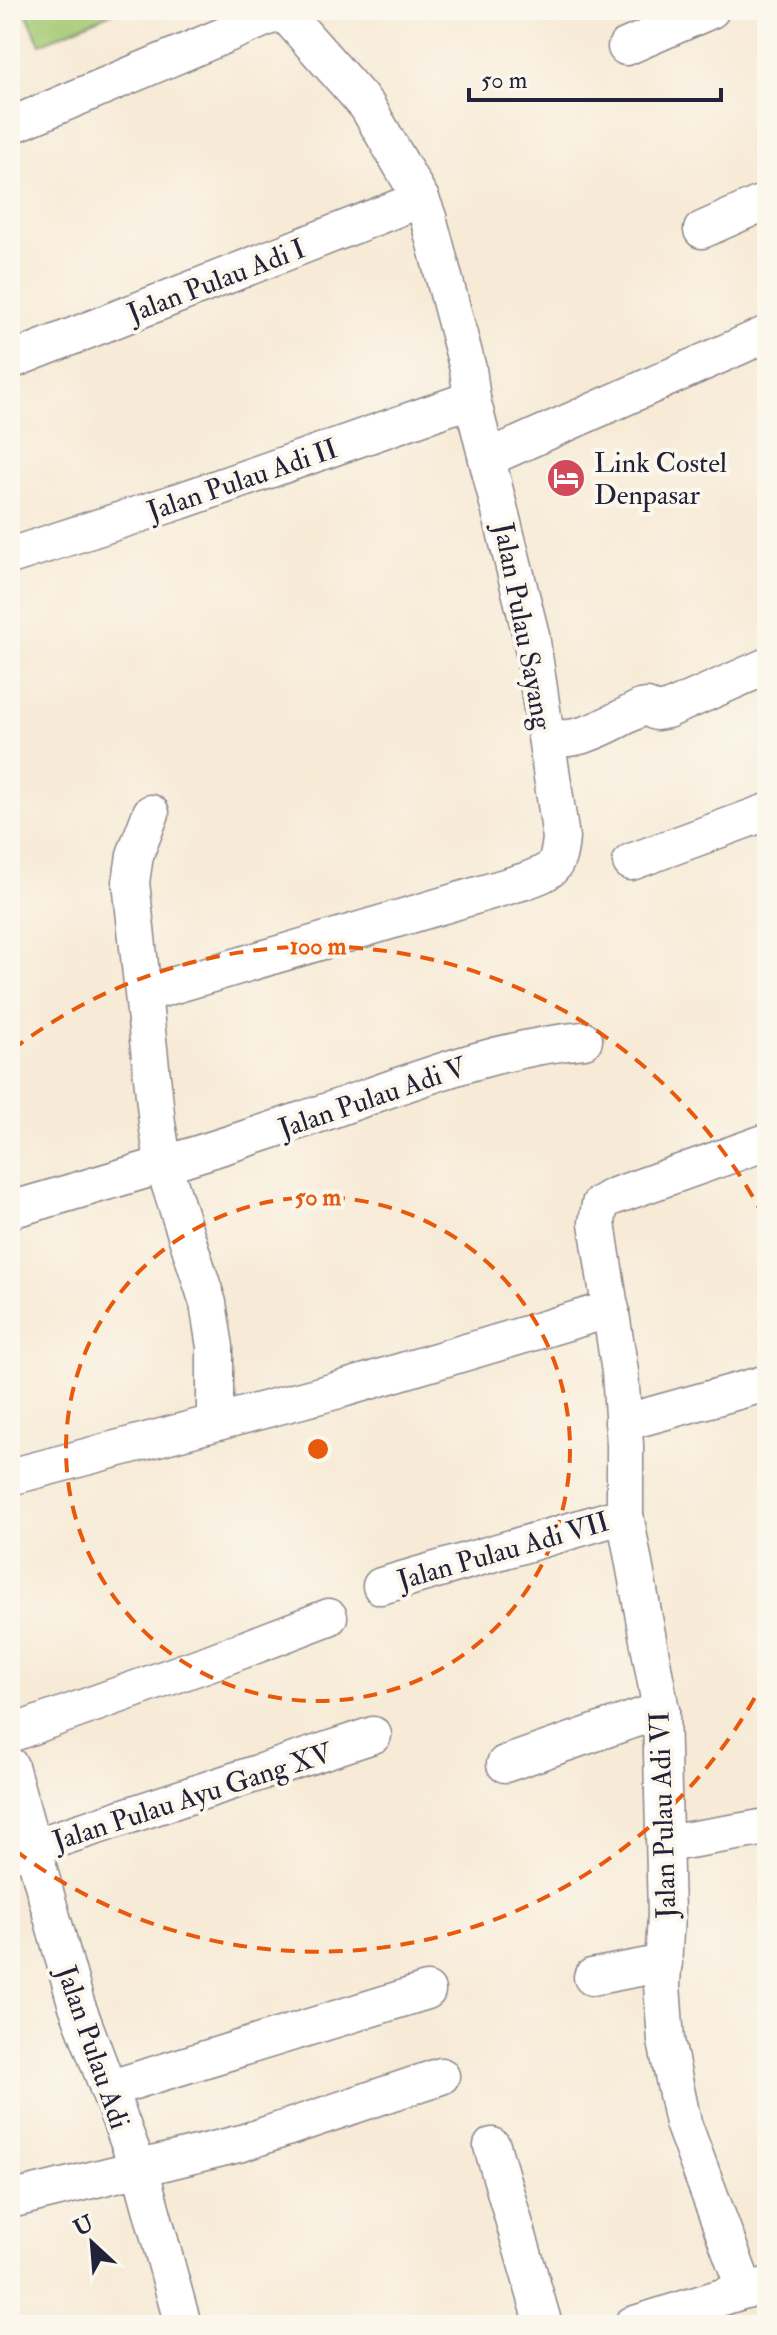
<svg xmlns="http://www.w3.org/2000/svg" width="777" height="2335" viewBox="0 0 777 2335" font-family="'IM FELL Double Pica',serif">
<rect width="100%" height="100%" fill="#fbf7ec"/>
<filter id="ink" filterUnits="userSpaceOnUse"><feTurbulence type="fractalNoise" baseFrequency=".0125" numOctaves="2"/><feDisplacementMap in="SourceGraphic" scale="16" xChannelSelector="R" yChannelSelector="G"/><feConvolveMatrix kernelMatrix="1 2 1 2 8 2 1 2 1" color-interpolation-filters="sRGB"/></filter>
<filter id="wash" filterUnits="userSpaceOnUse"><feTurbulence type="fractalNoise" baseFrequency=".006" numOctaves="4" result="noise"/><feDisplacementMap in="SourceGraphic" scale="32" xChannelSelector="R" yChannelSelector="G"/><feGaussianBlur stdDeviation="1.8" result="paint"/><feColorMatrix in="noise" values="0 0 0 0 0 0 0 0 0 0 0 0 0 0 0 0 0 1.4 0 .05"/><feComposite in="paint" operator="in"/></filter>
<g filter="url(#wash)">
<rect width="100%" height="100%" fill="#f7ead6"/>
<path fill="#a3c973" stroke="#627657" stroke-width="2" d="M 25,10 L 118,10 L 40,44 Z"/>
</g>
<g filter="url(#ink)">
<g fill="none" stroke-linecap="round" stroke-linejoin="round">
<defs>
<g id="street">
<path d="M 626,47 L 711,10"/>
<path d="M 10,126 L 282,11"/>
<path d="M 702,230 L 767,201"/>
<path d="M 10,361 L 421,199"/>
<path d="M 488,458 L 767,334"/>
<path d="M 10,556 L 180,501 L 472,399"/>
<path d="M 546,734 C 573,749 616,720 641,708 L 647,707 L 656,712 L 667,710 L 767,666"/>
<path d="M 151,813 L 135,855 L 131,882 L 157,1123 L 164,1167 L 208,1303 L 215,1347 L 215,1422"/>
<path d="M 631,862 L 767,812"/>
<path d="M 144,994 L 525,881 C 553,871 558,868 561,838 L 531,635 L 472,399 L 468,369 L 428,217 L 421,199 L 367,106 L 282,10"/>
<path d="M 10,1210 C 108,1182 205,1153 302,1120 C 394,1089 486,1049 584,1040"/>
<path d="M 623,1423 L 767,1383"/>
<path d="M 10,1477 L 339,1390 L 611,1309"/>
<path d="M 381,1586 L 625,1515"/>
<path d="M 10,1734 L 214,1661 L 329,1617"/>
<path d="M 505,1764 L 661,1710"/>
<path d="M 10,1766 L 76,2003 L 145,2186 L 183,2325"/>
<path d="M 665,1844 L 767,1827"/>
<path d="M 12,1854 L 373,1735"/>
<path d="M 592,1977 L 664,1963"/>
<path d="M 108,2089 L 427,1991"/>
<path d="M 492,2146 L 544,2325"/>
<path d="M 10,2200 L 242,2143 L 441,2076"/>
<path d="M 745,2290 L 683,2123 L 666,2041 L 662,1985 L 666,1915 L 661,1710 L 625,1515 L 625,1445 L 620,1372 L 597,1223 L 600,1204 L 612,1197 L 767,1142"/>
<path d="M 632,2325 L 745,2290 L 767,2286"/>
</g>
</defs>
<use href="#street" stroke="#8c8688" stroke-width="39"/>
<use href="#street" stroke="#fff" stroke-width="36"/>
</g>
</g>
<g fill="none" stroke="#e8590c" stroke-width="4" stroke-dasharray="14 10">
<circle cx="318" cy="1449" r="252"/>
<path d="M766 1677A503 503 0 0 1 12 1848M12 1050A503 503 0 0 1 766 1221"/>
</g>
<defs>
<symbol id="hotel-disc" viewBox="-11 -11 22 22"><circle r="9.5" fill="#d1495b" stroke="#fbf7ec"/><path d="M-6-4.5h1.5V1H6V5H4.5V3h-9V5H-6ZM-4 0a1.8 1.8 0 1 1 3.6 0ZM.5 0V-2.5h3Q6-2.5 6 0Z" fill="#fff"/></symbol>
</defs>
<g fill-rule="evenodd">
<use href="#hotel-disc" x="544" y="456" width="44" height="44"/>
</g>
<g text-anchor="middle" stroke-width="8" stroke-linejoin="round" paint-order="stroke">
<g font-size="28" fill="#22223b" stroke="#fbf7ec">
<text transform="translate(216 280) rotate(-21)" y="10">Jalan Pulau Adi I</text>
<text transform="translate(242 479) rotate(-19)" y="10">Jalan Pulau Adi II</text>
<text transform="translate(524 626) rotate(79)" y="10">Jalan Pulau Sayang</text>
<text transform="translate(372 1097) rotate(-19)" y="10">Jalan Pulau Adi V</text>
<text transform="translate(503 1550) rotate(-16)" y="10">Jalan Pulau Adi VII</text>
<text transform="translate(192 1796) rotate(-18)" y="10">Jalan Pulau Ayu Gang XV</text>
<text transform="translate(662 1815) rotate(-92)" y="10">Jalan Pulau Adi VI</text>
<text transform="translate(94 2047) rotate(71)" y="10">Jalan Pulau Adi</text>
</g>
<g font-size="28" fill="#22223b" stroke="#fbf7ec" text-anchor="start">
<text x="594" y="472">Link Costel<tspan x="594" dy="32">Denpasar</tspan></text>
</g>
</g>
<circle cx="318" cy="1449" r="12" fill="#e8590c" stroke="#fbf7ec" stroke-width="4"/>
<g font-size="24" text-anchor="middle" font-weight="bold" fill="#e8590c" stroke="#fbf7ec" stroke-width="8" stroke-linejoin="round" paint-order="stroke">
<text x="318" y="954">100 m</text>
<text x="318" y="1205">50 m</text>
</g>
<rect width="777" height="2335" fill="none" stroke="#fbf7ec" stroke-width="40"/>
<g transform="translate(92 2243) rotate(334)" stroke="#fbf7ec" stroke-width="6" paint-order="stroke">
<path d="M0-6L14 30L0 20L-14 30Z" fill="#22223b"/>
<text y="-12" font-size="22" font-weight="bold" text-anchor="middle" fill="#22223b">U</text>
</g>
<path d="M469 88v12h252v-12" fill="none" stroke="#22223b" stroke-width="4"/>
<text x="481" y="88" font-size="24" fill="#22223b" stroke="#fbf7ec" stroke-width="6" paint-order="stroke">50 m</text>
</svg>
